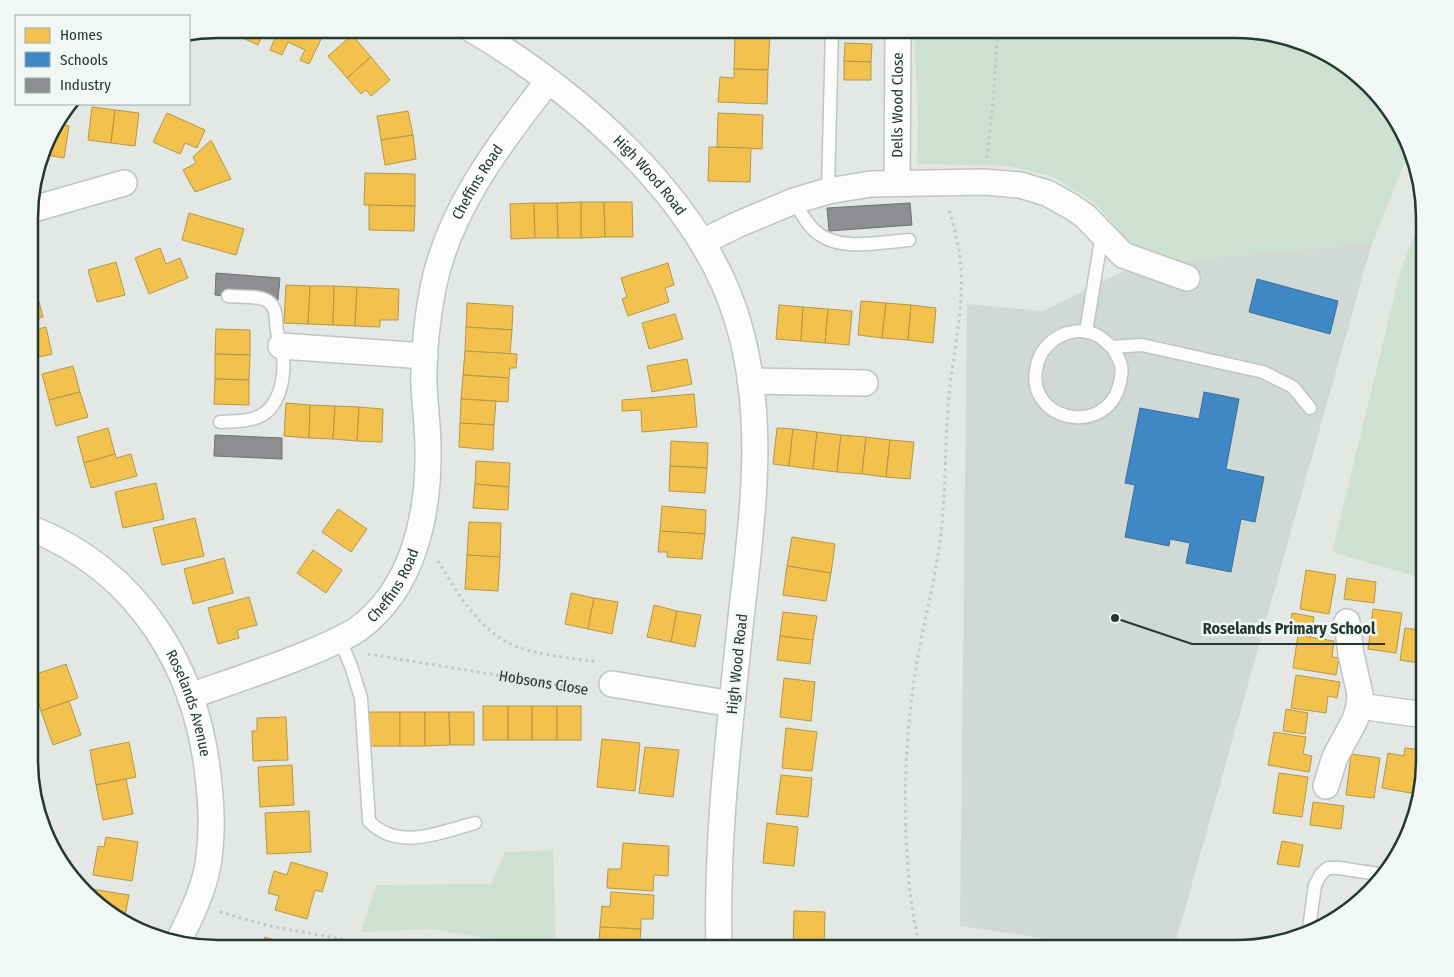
<svg xmlns="http://www.w3.org/2000/svg" width="1454" height="977" viewBox="0 0 1454 977" font-family="'Fira Sans Condensed',sans-serif">
<rect width="100%" height="100%" fill="#e3e8e5"/>
<path fill="#d1d9d5" d="M 1372,243 L 1174,948 L 1109,948 L 960,926 L 967,304 L 1043,311 L 1138,264 Z"/>
<g fill="#cee0d1">
<path d="M 914,29 L 1248,29 L 1297,39 L 1351,68 L 1406,134 L 1410,149 L 1372,243 L 1138,264 L 1122,234 L 1094,202 L 1051,176 L 1008,166 L 917,164 L 918,120 Z"/>
<path d="M 1425,226 L 1425,579 L 1332,552 L 1400,273 L 1412,240 Z"/>
<path d="M 553,850 L 556,948 L 518,948 L 492,939 L 430,929 L 361,932 L 376,885 L 491,884 L 505,852 Z"/>
</g>
<g fill="#f2c14e" stroke="#b49845">
<path d="M 236,29 L 279,29 L 276,36 L 264,31 L 258,45 L 234,34 Z"/>
<path d="M 279,29 L 326,29 L 309,64 L 300,60 L 305,50 L 288,42 L 282,55 L 270,50 Z"/>
<path d="M 736,29 L 776,29 L 776,31 Z"/>
<path d="M 352,35 L 371,57 L 347,78 L 328,56 Z"/>
<path d="M 735,35 L 770,36 L 768,70 L 734,69 Z"/>
<path d="M 845,43 L 872,44 L 871,62 L 844,61 Z"/>
<path d="M 371,57 L 390,80 L 371,96 L 366,90 L 361,94 L 347,78 Z"/>
<path d="M 844,61 L 871,62 L 871,80 L 844,80 Z"/>
<path d="M 734,69 L 768,70 L 767,104 L 718,102 L 720,77 L 734,78 Z"/>
<path d="M 92,107 L 115,110 L 111,143 L 88,140 Z"/>
<path d="M 115,110 L 139,113 L 135,146 L 111,143 Z"/>
<path d="M 408,111 L 413,135 L 381,140 L 377,116 Z"/>
<path d="M 167,113 L 205,130 L 197,148 L 185,143 L 180,154 L 153,142 Z"/>
<path d="M 718,113 L 763,115 L 762,149 L 717,147 Z"/>
<path d="M 57,123 L 69,126 L 64,158 L 42,154 L 48,134 Z"/>
<path d="M 413,135 L 416,159 L 385,165 L 381,140 Z"/>
<path d="M 211,140 L 231,179 L 195,192 L 183,170 L 196,163 L 193,157 Z"/>
<path d="M 709,147 L 751,148 L 750,182 L 708,181 Z"/>
<path d="M 365,173 L 415,174 L 415,206 L 364,205 Z"/>
<path d="M 581,202 L 604,202 L 605,237 L 581,238 Z"/>
<path d="M 581,202 L 581,238 L 558,238 L 557,203 Z"/>
<path d="M 604,202 L 632,202 L 633,237 L 605,237 Z"/>
<path d="M 534,203 L 535,238 L 511,239 L 510,204 Z"/>
<path d="M 534,203 L 557,203 L 558,238 L 535,238 Z"/>
<path d="M 369,205 L 415,206 L 414,231 L 369,230 Z"/>
<path d="M 189,213 L 244,229 L 236,255 L 182,240 Z"/>
<path d="M 160,248 L 166,264 L 180,258 L 188,278 L 149,294 L 135,258 Z"/>
<path d="M 116,262 L 125,295 L 97,302 L 88,270 Z"/>
<path d="M 668,263 L 674,285 L 665,288 L 669,302 L 628,316 L 622,299 L 627,297 L 621,278 Z"/>
<path d="M 286,285 L 310,286 L 308,324 L 284,323 Z"/>
<path d="M 310,286 L 334,286 L 333,325 L 308,324 Z"/>
<path d="M 334,286 L 357,287 L 355,326 L 333,325 Z"/>
<path d="M 357,287 L 399,289 L 398,320 L 380,320 L 380,327 L 355,326 Z"/>
<path d="M 36,291 L 43,317 L 30,321 L 30,293 Z"/>
<path d="M 861,301 L 886,303 L 882,338 L 858,335 Z"/>
<path d="M 467,303 L 513,306 L 512,330 L 466,327 Z"/>
<path d="M 886,303 L 911,305 L 908,340 L 882,338 Z"/>
<path d="M 779,305 L 803,307 L 801,341 L 776,339 Z"/>
<path d="M 911,305 L 936,308 L 933,343 L 908,340 Z"/>
<path d="M 803,307 L 828,309 L 825,343 L 801,341 Z"/>
<path d="M 828,309 L 852,311 L 849,345 L 825,343 Z"/>
<path d="M 675,314 L 683,339 L 649,349 L 642,323 Z"/>
<path d="M 46,327 L 52,354 L 30,359 L 30,331 Z"/>
<path d="M 466,327 L 512,330 L 510,354 L 465,351 Z"/>
<path d="M 216,329 L 250,330 L 250,355 L 215,354 Z"/>
<path d="M 465,351 L 517,354 L 516,368 L 510,368 L 509,378 L 463,375 Z"/>
<path d="M 215,354 L 250,355 L 249,380 L 215,379 Z"/>
<path d="M 687,359 L 692,384 L 652,392 L 647,366 Z"/>
<path d="M 73,366 L 80,392 L 49,400 L 42,374 Z"/>
<path d="M 463,375 L 509,378 L 508,402 L 461,399 Z"/>
<path d="M 215,379 L 249,380 L 249,405 L 214,404 Z"/>
<path d="M 80,392 L 88,417 L 56,426 L 49,400 Z"/>
<path d="M 694,394 L 697,427 L 642,432 L 641,410 L 622,411 L 622,400 Z"/>
<path d="M 461,399 L 496,401 L 494,425 L 460,423 Z"/>
<path d="M 286,403 L 310,405 L 309,438 L 284,436 Z"/>
<path d="M 310,405 L 335,406 L 333,439 L 309,438 Z"/>
<path d="M 335,406 L 359,407 L 357,441 L 333,439 Z"/>
<path d="M 359,407 L 383,409 L 382,442 L 357,441 Z"/>
<path d="M 460,423 L 494,425 L 493,450 L 459,447 Z"/>
<path d="M 108,428 L 115,454 L 84,463 L 77,437 Z"/>
<path d="M 777,428 L 793,429 L 789,466 L 773,464 Z"/>
<path d="M 793,429 L 817,432 L 813,469 L 789,466 Z"/>
<path d="M 817,432 L 841,435 L 837,472 L 813,469 Z"/>
<path d="M 841,435 L 866,437 L 862,474 L 837,472 Z"/>
<path d="M 866,437 L 890,440 L 886,477 L 862,474 Z"/>
<path d="M 890,440 L 914,442 L 910,479 L 886,477 Z"/>
<path d="M 671,441 L 708,443 L 707,468 L 670,466 Z"/>
<path d="M 115,454 L 116,458 L 131,454 L 137,476 L 91,488 L 84,463 Z"/>
<path d="M 476,461 L 510,463 L 509,487 L 475,484 Z"/>
<path d="M 670,466 L 707,468 L 705,493 L 669,491 Z"/>
<path d="M 156,483 L 164,519 L 123,528 L 115,492 Z"/>
<path d="M 475,484 L 509,487 L 508,510 L 473,508 Z"/>
<path d="M 662,506 L 706,510 L 705,534 L 660,531 Z"/>
<path d="M 338,509 L 367,529 L 351,552 L 322,532 Z"/>
<path d="M 195,518 L 204,556 L 162,565 L 153,528 Z"/>
<path d="M 469,522 L 501,523 L 500,557 L 467,555 Z"/>
<path d="M 660,531 L 705,534 L 702,559 L 667,557 L 667,552 L 658,552 Z"/>
<path d="M 792,537 L 835,544 L 831,573 L 787,566 Z"/>
<path d="M 313,550 L 342,570 L 326,593 L 297,573 Z"/>
<path d="M 467,555 L 500,557 L 498,591 L 465,589 Z"/>
<path d="M 224,558 L 233,593 L 193,604 L 184,569 Z"/>
<path d="M 787,566 L 831,573 L 826,601 L 783,595 Z"/>
<path d="M 1306,570 L 1336,575 L 1329,614 L 1300,609 Z"/>
<path d="M 1347,578 L 1376,582 L 1374,603 L 1344,599 Z"/>
<path d="M 571,593 L 594,598 L 588,629 L 565,624 Z"/>
<path d="M 249,597 L 257,625 L 237,630 L 239,638 L 218,644 L 208,608 Z"/>
<path d="M 594,598 L 618,602 L 612,634 L 588,629 Z"/>
<path d="M 654,605 L 677,611 L 671,642 L 647,637 Z"/>
<path d="M 1373,609 L 1402,613 L 1396,653 L 1368,649 Z"/>
<path d="M 677,611 L 701,615 L 695,647 L 671,642 Z"/>
<path d="M 783,612 L 817,616 L 813,640 L 780,636 Z"/>
<path d="M 1292,613 L 1314,617 L 1311,637 L 1289,634 Z"/>
<path d="M 1405,628 L 1425,631 L 1425,674 L 1416,672 L 1418,663 L 1400,660 Z"/>
<path d="M 1298,635 L 1334,641 L 1332,657 L 1339,658 L 1336,675 L 1293,668 Z"/>
<path d="M 780,636 L 813,640 L 810,664 L 777,660 Z"/>
<path d="M 66,664 L 78,698 L 41,711 L 30,676 Z"/>
<path d="M 1296,675 L 1340,682 L 1337,698 L 1328,696 L 1326,713 L 1291,708 Z"/>
<path d="M 784,678 L 815,682 L 811,721 L 780,717 Z"/>
<path d="M 69,701 L 81,735 L 53,745 L 41,711 Z"/>
<rect x="483" y="706" width="25" height="34"/>
<rect x="508" y="706" width="24" height="34"/>
<rect x="532" y="706" width="25" height="34"/>
<rect x="557" y="706" width="24" height="34"/>
<path d="M 1286,709 L 1308,713 L 1305,734 L 1283,731 Z"/>
<rect x="367" y="712" width="33" height="34"/>
<rect x="400" y="712" width="25" height="34"/>
<path d="M 425,712 L 449,712 L 450,745 L 425,746 Z"/>
<path d="M 449,712 L 474,712 L 474,745 L 450,745 Z"/>
<path d="M 286,717 L 288,760 L 253,761 L 252,731 L 257,731 L 257,718 Z"/>
<path d="M 786,728 L 817,732 L 812,771 L 782,768 Z"/>
<path d="M 1274,732 L 1306,737 L 1303,754 L 1312,756 L 1309,772 L 1268,765 Z"/>
<path d="M 602,739 L 640,743 L 635,791 L 597,787 Z"/>
<path d="M 129,742 L 136,777 L 96,785 L 90,750 Z"/>
<path d="M 645,747 L 679,750 L 673,797 L 639,793 Z"/>
<path d="M 1405,748 L 1423,750 L 1416,794 L 1382,788 L 1388,753 L 1404,756 Z"/>
<path d="M 1351,754 L 1380,758 L 1374,798 L 1346,795 Z"/>
<path d="M 292,765 L 294,805 L 260,807 L 258,767 Z"/>
<path d="M 1279,773 L 1308,777 L 1302,817 L 1273,813 Z"/>
<path d="M 781,775 L 812,778 L 808,817 L 776,814 Z"/>
<path d="M 126,779 L 133,814 L 103,820 L 96,785 Z"/>
<path d="M 1313,802 L 1344,806 L 1341,829 L 1310,825 Z"/>
<path d="M 309,811 L 311,852 L 267,854 L 265,813 Z"/>
<path d="M 767,823 L 798,827 L 794,866 L 763,863 Z"/>
<path d="M 106,837 L 138,842 L 132,881 L 93,875 L 98,846 L 104,847 Z"/>
<path d="M 1282,841 L 1303,845 L 1299,867 L 1277,864 Z"/>
<path d="M 623,843 L 669,846 L 668,876 L 654,875 L 653,891 L 607,888 L 608,869 L 621,869 Z"/>
<path d="M 291,862 L 328,873 L 322,892 L 315,890 L 307,919 L 275,910 L 279,896 L 268,893 L 274,871 L 287,875 Z"/>
<path d="M 91,889 L 129,895 L 124,921 L 103,909 L 90,895 Z"/>
<path d="M 611,892 L 654,895 L 653,919 L 641,919 L 641,929 L 600,927 L 602,906 L 610,907 Z"/>
<path d="M 794,911 L 825,912 L 824,948 L 793,948 Z"/>
<path d="M 600,927 L 641,929 L 640,941 L 660,942 L 660,948 L 607,948 L 608,945 L 599,944 Z"/>
<path d="M 265,937 L 296,947 L 296,948 L 262,948 Z"/>
</g>
<g fill="#3f88c5" stroke="#377099">
<path d="M 1257,279 L 1338,301 L 1330,334 L 1249,312 Z"/>
<path d="M 1204,392 L 1239,399 L 1226,469 L 1264,477 L 1255,522 L 1241,519 L 1231,572 L 1186,563 L 1190,543 L 1170,539 L 1169,546 L 1125,537 L 1135,485 L 1125,483 L 1140,408 L 1199,419 Z"/>
</g>
<g fill="#8d8d92" stroke="#6d7475">
<path d="M 910,203 L 912,225 L 829,231 L 827,208 Z"/>
<path d="M 216,273 L 280,278 L 278,300 L 215,295 Z"/>
<path d="M 215,435 L 282,438 L 282,459 L 214,456 Z"/>
</g>
<g fill="none" stroke-linecap="round" stroke-linejoin="round">
<defs>
<g id="service">
<path d="M 828,191 L 832,29"/>
<path d="M 794,201 C 800,211 805,222 814,230 C 838,253 880,242 909,240"/>
<path d="M 1086,332 L 1102,234"/>
<path d="M 1112,347 C 1122,363 1124,368 1119,386 C 1105,438 1023,421 1037,365 C 1043,338 1076,322 1100,337 C 1104,340 1108,344 1112,347 L 1142,345 L 1263,372 L 1293,387 L 1310,408"/>
<path d="M 220,422 C 231,421 245,422 255,418 C 279,411 285,379 283,357 C 282,348 279,340 277,331 C 275,322 278,309 269,302 C 260,295 240,297 228,296"/>
<path d="M 340,640 L 351,666 L 361,698 L 369,821 C 398,852 440,832 475,823"/>
<path d="M 1309,928 L 1315,885 L 1321,874 L 1328,868 L 1339,868 L 1385,875"/>
</g>
<g id="minor">
<path id="s2" d="M 471,29 C 578,92 702,199 738,322 C 768,422 751,525 740,627 C 729,734 716,840 719,948"/>
<path id="s3" d="M 897,183 L 898,29"/>
<path d="M 30,210 L 124,183"/>
<path d="M 702,242 L 739,224 L 794,201 L 828,191 L 871,184 L 984,182 L 1020,185 L 1047,193 L 1072,207 L 1085,216 L 1123,255 L 1187,278"/>
<path d="M 281,346 L 425,356"/>
<path d="M 750,381 L 865,383"/>
<path id="s4" d="M 30,528 C 140,571 199,671 209,785 C 212,811 212,839 208,865 C 203,892 190,918 178,942"/>
<path d="M 612,684 L 732,704"/>
<path id="s5" d="M 190,696 C 230,682 270,669 309,653 C 326,646 343,639 358,629 C 414,588 429,514 428,449 C 428,428 425,407 424,386 C 423,354 427,320 433,288 C 449,208 500,144 548,81"/>
<path d="M 1359,706 L 1425,715"/>
<path d="M 1326,786 L 1335,757 L 1355,720 L 1359,706 L 1360,694 L 1351,654 L 1347,622"/>
</g>
</defs>
<use href="#service" stroke="#c0c5c2" stroke-width="15"/>
<use href="#minor" stroke="#c0c5c2" stroke-width="28"/>
<g stroke="#c0c8c4" stroke-width="3" stroke-dasharray="2.5 4" stroke-linecap="butt">
<path d="M 987,158 L 993,102 L 998,29"/>
<path d="M 438,561 C 457,593 481,634 518,647 C 543,656 572,658 598,662"/>
<path id="s1" d="M 368,654 L 588,690"/>
<path d="M 220,912 L 270,926 L 347,940 L 361,941 L 423,940 L 442,942 L 470,948"/>
<path d="M 921,948 C 912,918 909,887 907,855 C 903,795 906,734 915,674 C 922,629 934,586 940,541 C 947,489 944,437 950,386 C 955,344 965,301 960,258 C 958,241 953,223 948,207"/>
</g>
<use href="#service" stroke="#fbfcfb" stroke-width="12"/>
<use href="#minor" stroke="#fbfcfb" stroke-width="25"/>
</g>
<g text-anchor="middle" stroke-width="5" stroke-linejoin="round" paint-order="stroke">
<g font-size="15" fill="#233931" stroke="#f1f7f4">
<text dy="5" stroke="none"><textPath href="#s3" startOffset="78">Dells Wood Close</textPath></text>
<text dy="5" stroke="none"><textPath href="#s2" startOffset="232">High Wood Road</textPath></text>
<text dy="5" stroke="none"><textPath href="#s5" startOffset="659">Cheffins Road</textPath></text>
<text dy="5" stroke="none"><textPath href="#s5" startOffset="238">Cheffins Road</textPath></text>
<text transform="translate(737 664) rotate(-84)" y="5">High Wood Road</text>
<text dy="5" stroke="none"><textPath href="#s1" startOffset="178">Hobsons Close</textPath></text>
<text dy="5" stroke="none"><textPath href="#s4" startOffset="246">Roselands Avenue</textPath></text>
</g>
</g>
<path d="M0 0H1454V977H0ZM218 38H1236A180 180 0 0 1 1416 218V760A180 180 0 0 1 1236 940H218A180 180 0 0 1 38 760V218A180 180 0 0 1 218 38Z" fill="#f1f7f4" fill-rule="evenodd"/>
<path fill="none" stroke="#233931" stroke-width="2.5" d="M218 38H1236A180 180 0 0 1 1416 218V760A180 180 0 0 1 1236 940H218A180 180 0 0 1 38 760V218A180 180 0 0 1 218 38Z"/>
<path fill="none" stroke="#233931" stroke-width="2" d="M1115 618L1192 644H1385"/>
<circle fill="#233931" stroke="#f1f7f4" stroke-width="2" cx="1115" cy="618" r="5"/>
<g font-size="16" text-anchor="middle" font-weight="bold" fill="#233931" stroke="#f1f7f4" stroke-width="5" stroke-linejoin="round" paint-order="stroke">
<text x="1289" y="634">Roselands Primary School</text>
</g>
<rect x="15" y="15" width="175" height="90" fill="#f1f7f4" stroke="#9faba6"/>
<rect x="25" y="28" width="25" height="15" fill="#f2c14e" stroke="#9faba6"/>
<text x="60" y="40" font-size="15" fill="#233931">Homes</text>
<rect x="25" y="52" width="25" height="15" fill="#3f88c5" stroke="#9faba6"/>
<text x="60" y="65" font-size="15" fill="#233931">Schools</text>
<rect x="25" y="78" width="25" height="15" fill="#8d8d92" stroke="#9faba6"/>
<text x="60" y="90" font-size="15" fill="#233931">Industry</text>
</svg>
